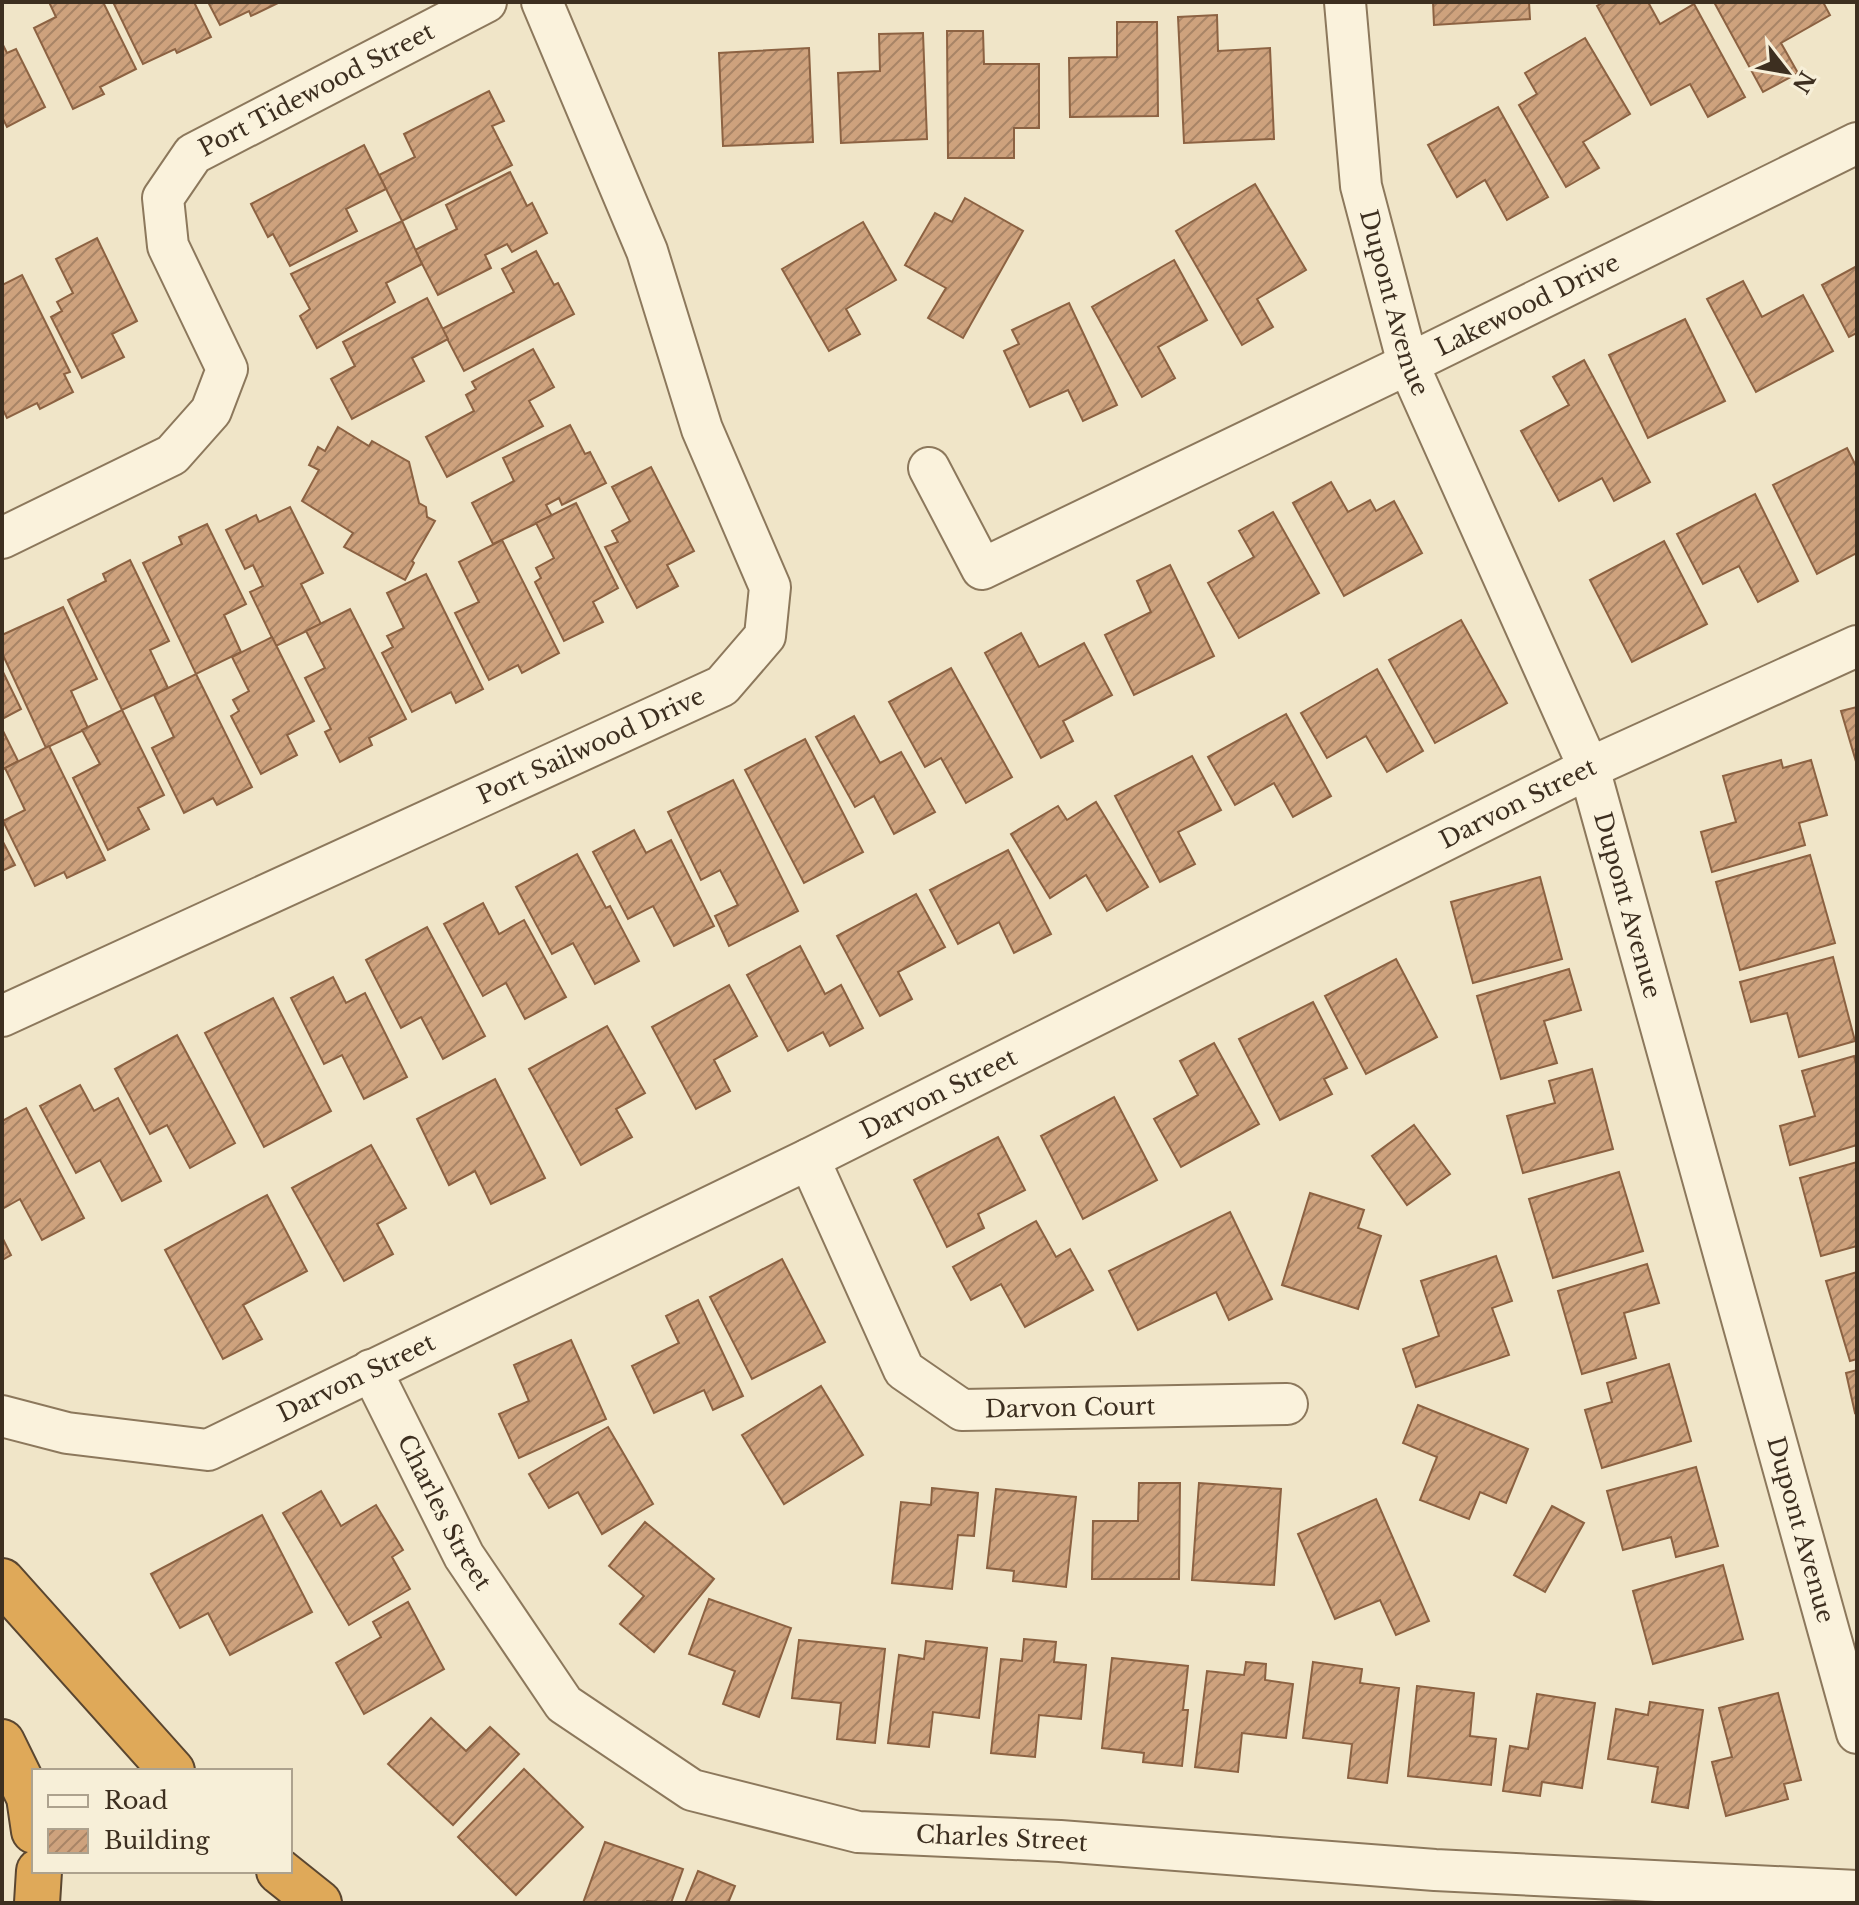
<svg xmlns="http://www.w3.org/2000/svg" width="1859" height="1905" viewBox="0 0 1859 1905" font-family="'Libre Baskerville',serif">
<defs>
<pattern id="building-hatch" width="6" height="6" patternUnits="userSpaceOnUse" patternTransform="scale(2)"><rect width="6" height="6" fill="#cea27d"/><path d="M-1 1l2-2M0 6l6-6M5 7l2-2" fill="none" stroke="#a88466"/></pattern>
</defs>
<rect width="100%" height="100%" fill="#f0e5c8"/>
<g fill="url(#building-hatch)" stroke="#8c6242" stroke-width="2">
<path d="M 49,2 L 103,2 L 136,69 L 100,87 L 104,94 L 73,109 L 34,28 L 56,17 Z"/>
<path d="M 113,2 L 194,2 L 211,37 L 177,53 L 175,49 L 143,64 Z"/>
<path d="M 208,2 L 280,2 L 251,16 L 249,11 L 220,25 Z"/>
<path d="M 1433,2 L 1529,2 L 1530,19 L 1434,25 Z"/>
<path d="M 1604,2 L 1648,2 L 1660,24 L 1694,4 L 1745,97 L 1708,117 L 1690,84 L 1651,105 L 1597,6 Z"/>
<path d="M 1714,2 L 1823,2 L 1830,15 L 1781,43 L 1798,73 L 1763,92 Z"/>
<path d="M 1217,15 L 1218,51 L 1270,48 L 1274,139 L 1184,143 L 1178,17 Z"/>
<path d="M 1117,22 L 1157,22 L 1158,116 L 1070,117 L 1069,58 L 1117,57 Z"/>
<path d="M 947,31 L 983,31 L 984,64 L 1039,64 L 1039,128 L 1014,128 L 1014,158 L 948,158 Z"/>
<path d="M 923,33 L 927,139 L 841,143 L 838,73 L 880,71 L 879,34 Z"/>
<path d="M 1585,38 L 1630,114 L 1583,142 L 1599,168 L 1566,187 L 1519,105 L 1537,94 L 1525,73 Z"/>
<path d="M 2,43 L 7,53 L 16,49 L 45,107 L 7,127 L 2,117 Z"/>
<path d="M 809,48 L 813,142 L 723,146 L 719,53 Z"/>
<path d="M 489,91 L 504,121 L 492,126 L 512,165 L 402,221 L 379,175 L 415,157 L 404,134 Z"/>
<path d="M 1498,107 L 1548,197 L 1507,220 L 1485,180 L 1457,197 L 1428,145 Z"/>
<path d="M 364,145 L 386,189 L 346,209 L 357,231 L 290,266 L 273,234 L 268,237 L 251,204 Z"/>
<path d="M 510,172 L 527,206 L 532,203 L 547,233 L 512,252 L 507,244 L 485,255 L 491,268 L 438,295 L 415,250 L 457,229 L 446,205 Z"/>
<path d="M 1255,184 L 1306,270 L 1257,299 L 1273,327 L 1242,345 L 1176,231 Z"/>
<path d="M 965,198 L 1023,231 L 963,338 L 928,318 L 946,288 L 905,265 L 935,213 L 952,222 Z"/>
<path d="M 402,221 L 422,264 L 386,283 L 395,302 L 317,348 L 300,316 L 310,309 L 291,274 Z"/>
<path d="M 863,222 L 896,280 L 846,309 L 860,334 L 829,351 L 782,269 Z"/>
<path d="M 97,238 L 137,321 L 112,334 L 124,357 L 82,378 L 51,317 L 62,311 L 57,302 L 73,293 L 56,259 Z"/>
<path d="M 536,251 L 554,285 L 558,283 L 574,314 L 464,371 L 442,329 L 514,292 L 502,269 Z"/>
<path d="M 1174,260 L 1207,320 L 1158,347 L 1175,378 L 1142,397 L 1092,307 Z"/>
<path d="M 1857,266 L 1857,333 L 1849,337 L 1822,285 Z"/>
<path d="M 22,275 L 70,372 L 64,374 L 73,392 L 40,409 L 37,403 L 7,418 L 2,408 L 2,285 Z"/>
<path d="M 1743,281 L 1762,317 L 1803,295 L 1833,351 L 1756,392 L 1707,299 Z"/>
<path d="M 427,298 L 448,339 L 412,358 L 424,381 L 352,419 L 331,379 L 355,366 L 343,342 Z"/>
<path d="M 1069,303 L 1117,405 L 1083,421 L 1068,390 L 1030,407 L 1004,351 L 1019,344 L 1012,330 Z"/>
<path d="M 1685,319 L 1725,401 L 1648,438 L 1609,355 Z"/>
<path d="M 533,349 L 554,387 L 529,401 L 543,426 L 447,477 L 426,437 L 474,411 L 466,395 L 476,389 L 472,382 Z"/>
<path d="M 1584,360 L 1650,482 L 1614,501 L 1602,478 L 1559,501 L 1521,431 L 1569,405 L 1553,377 Z"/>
<path d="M 570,425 L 585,454 L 590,452 L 606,483 L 562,505 L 559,498 L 546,505 L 552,516 L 493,544 L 472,503 L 514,481 L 503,458 Z"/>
<path d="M 338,427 L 369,446 L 372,441 L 409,462 L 419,503 L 426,507 L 427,517 L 435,521 L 412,561 L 414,563 L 405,580 L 344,547 L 353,533 L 302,501 L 319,470 L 309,465 L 318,447 L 325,451 Z"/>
<path d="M 1847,448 L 1857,468 L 1857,553 L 1817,574 L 1773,485 Z"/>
<path d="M 651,467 L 694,551 L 667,565 L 678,586 L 637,608 L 605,547 L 618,542 L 612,531 L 630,521 L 612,487 Z"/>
<path d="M 1331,482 L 1348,512 L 1370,500 L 1376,511 L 1394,501 L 1422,553 L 1344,596 L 1293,503 Z"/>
<path d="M 1755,494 L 1798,581 L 1758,602 L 1739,566 L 1703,584 L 1677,534 Z"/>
<path d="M 576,503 L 618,588 L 593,602 L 603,622 L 564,641 L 535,582 L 541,578 L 536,568 L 554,558 L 536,523 Z"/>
<path d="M 290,507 L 323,573 L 301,584 L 321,624 L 276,646 L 250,592 L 263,586 L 253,565 L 245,569 L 226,530 L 256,515 L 259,522 Z"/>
<path d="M 1273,512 L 1319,593 L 1239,638 L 1208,583 L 1254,557 L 1239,531 Z"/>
<path d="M 207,524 L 246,604 L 224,615 L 241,652 L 196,674 L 143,563 L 182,544 L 179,537 Z"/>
<path d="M 502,540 L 559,653 L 522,673 L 518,665 L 489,680 L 455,613 L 479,602 L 459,562 Z"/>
<path d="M 1664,541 L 1707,624 L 1632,662 L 1590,580 Z"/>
<path d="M 130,560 L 169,641 L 150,650 L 168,688 L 122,710 L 68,600 L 106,581 L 103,574 Z"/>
<path d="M 1170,565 L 1214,656 L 1134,695 L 1105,635 L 1151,612 L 1137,581 Z"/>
<path d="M 426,574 L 483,689 L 456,703 L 451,692 L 412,712 L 382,653 L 393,647 L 387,636 L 404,628 L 387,593 Z"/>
<path d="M 63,607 L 97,679 L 71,691 L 88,728 L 46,748 L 2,653 L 2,635 Z"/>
<path d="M 350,609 L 406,719 L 369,738 L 372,745 L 340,762 L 325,732 L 331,729 L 305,678 L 325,668 L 306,631 Z"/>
<path d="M 1461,620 L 1507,703 L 1435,743 L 1389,660 Z"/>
<path d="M 1021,633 L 1039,667 L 1084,643 L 1112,695 L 1063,721 L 1073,741 L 1041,758 L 985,653 Z"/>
<path d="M 272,637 L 314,721 L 287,735 L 297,755 L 261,774 L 231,716 L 239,711 L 233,700 L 249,691 L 232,657 Z"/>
<path d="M 951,668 L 1012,777 L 966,803 L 941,758 L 925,767 L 889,702 Z"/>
<path d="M 1377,669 L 1423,751 L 1387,772 L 1366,736 L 1327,758 L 1301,713 Z"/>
<path d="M 2,670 L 21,709 L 2,719 Z"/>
<path d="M 196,674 L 252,787 L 217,805 L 213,798 L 184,813 L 152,748 L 174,737 L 154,695 Z"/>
<path d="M 1857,707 L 1857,765 L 1841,711 Z"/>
<path d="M 122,710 L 164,795 L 138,808 L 149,829 L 108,850 L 73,778 L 100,764 L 82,730 Z"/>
<path d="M 1286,714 L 1331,796 L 1293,817 L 1274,783 L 1235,805 L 1208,757 Z"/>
<path d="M 854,716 L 880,763 L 901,752 L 935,812 L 894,834 L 874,796 L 855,807 L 816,737 Z"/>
<path d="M 2,729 L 18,761 L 2,770 Z"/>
<path d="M 805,739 L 863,852 L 804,883 L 745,770 Z"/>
<path d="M 49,746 L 105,860 L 67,878 L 64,872 L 35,886 L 3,821 L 25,810 L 5,768 Z"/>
<path d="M 1192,756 L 1221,810 L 1178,832 L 1195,864 L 1160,882 L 1115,796 Z"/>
<path d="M 1781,760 L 1783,768 L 1811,760 L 1827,815 L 1799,823 L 1805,845 L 1712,872 L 1701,832 L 1736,822 L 1723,776 Z"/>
<path d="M 733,780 L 798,911 L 729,946 L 715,916 L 738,905 L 720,870 L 701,880 L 668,812 Z"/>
<path d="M 1096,802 L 1148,887 L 1107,911 L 1086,875 L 1050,898 L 1011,834 L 1058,806 L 1067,820 Z"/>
<path d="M 634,830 L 646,853 L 671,840 L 714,926 L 674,946 L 653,906 L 628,919 L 593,852 Z"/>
<path d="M 2,840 L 15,865 L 2,871 Z"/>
<path d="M 1008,850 L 1051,934 L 1014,953 L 999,922 L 958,944 L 930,890 Z"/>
<path d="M 577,854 L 606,908 L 610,906 L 639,961 L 595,984 L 573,943 L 552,954 L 516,887 Z"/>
<path d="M 1810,855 L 1835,943 L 1740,970 L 1716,882 Z"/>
<path d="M 1540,877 L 1562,959 L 1473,983 L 1451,902 Z"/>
<path d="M 916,894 L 945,947 L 898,972 L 912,999 L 880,1016 L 837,936 Z"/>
<path d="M 483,903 L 499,934 L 524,920 L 566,997 L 525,1019 L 506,983 L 483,996 L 444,924 Z"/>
<path d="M 427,927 L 485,1036 L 443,1059 L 421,1017 L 401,1028 L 366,960 Z"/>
<path d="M 800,946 L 825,994 L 841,985 L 863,1028 L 830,1046 L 823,1032 L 788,1051 L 747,975 Z"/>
<path d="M 1833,957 L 1855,1041 L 1799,1057 L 1787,1013 L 1751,1022 L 1740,982 Z"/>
<path d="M 1396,959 L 1437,1037 L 1366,1074 L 1325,996 Z"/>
<path d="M 1569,969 L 1581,1010 L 1544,1021 L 1557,1063 L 1501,1079 L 1477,996 Z"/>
<path d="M 333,977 L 346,1003 L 365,993 L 407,1077 L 364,1099 L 342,1055 L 324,1064 L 291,998 Z"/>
<path d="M 729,985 L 757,1036 L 714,1060 L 730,1091 L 696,1109 L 652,1027 Z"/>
<path d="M 273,998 L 331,1111 L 264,1147 L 205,1033 Z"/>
<path d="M 1313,1002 L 1347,1068 L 1324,1079 L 1332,1094 L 1280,1120 L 1239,1039 Z"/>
<path d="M 607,1026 L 645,1093 L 616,1109 L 632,1137 L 581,1165 L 529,1069 Z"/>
<path d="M 177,1035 L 235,1143 L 190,1168 L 167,1125 L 150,1134 L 115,1069 Z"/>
<path d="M 1214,1043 L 1259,1124 L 1181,1167 L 1154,1119 L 1198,1095 L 1180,1061 Z"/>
<path d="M 1854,1056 L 1857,1068 L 1857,1145 L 1790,1165 L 1780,1126 L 1815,1116 L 1802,1071 Z"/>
<path d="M 1592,1069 L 1613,1149 L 1523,1173 L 1507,1116 L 1555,1103 L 1549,1081 Z"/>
<path d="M 495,1079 L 545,1178 L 491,1204 L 475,1171 L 449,1185 L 417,1119 Z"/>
<path d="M 80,1085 L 94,1111 L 118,1098 L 161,1181 L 122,1201 L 100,1160 L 76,1173 L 40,1106 Z"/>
<path d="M 1114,1097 L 1157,1180 L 1083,1219 L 1041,1136 Z"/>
<path d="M 26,1108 L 84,1218 L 42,1240 L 20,1199 L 2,1209 L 2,1121 Z"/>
<path d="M 1414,1125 L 1450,1174 L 1407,1205 L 1372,1156 Z"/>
<path d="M 998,1137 L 1025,1190 L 978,1214 L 984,1228 L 947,1247 L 914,1180 Z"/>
<path d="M 371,1145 L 406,1208 L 377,1224 L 393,1254 L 344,1281 L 292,1188 Z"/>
<path d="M 1857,1162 L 1857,1246 L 1821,1256 L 1800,1178 Z"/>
<path d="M 1619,1172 L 1643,1251 L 1553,1278 L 1529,1199 Z"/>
<path d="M 1310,1193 L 1364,1210 L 1358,1228 L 1381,1236 L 1358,1309 L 1282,1285 Z"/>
<path d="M 267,1195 L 307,1271 L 243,1305 L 262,1339 L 223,1359 L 165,1250 Z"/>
<path d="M 1230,1212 L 1272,1299 L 1229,1320 L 1216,1292 L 1138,1330 L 1109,1271 Z"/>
<path d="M 1036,1221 L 1056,1257 L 1070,1249 L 1093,1290 L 1025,1327 L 1001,1284 L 971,1300 L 953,1267 Z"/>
<path d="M 2,1237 L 11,1255 L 2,1260 Z"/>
<path d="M 1496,1256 L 1512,1301 L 1492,1308 L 1509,1355 L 1416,1387 L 1403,1349 L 1439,1336 L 1421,1281 Z"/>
<path d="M 782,1259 L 825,1342 L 752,1379 L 710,1297 Z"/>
<path d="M 1647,1264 L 1659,1303 L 1624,1313 L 1636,1358 L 1582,1374 L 1558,1291 Z"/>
<path d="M 1857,1272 L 1857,1359 L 1850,1361 L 1826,1281 Z"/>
<path d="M 698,1300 L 743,1396 L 713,1410 L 704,1390 L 654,1413 L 632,1366 L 679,1343 L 666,1316 Z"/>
<path d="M 571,1340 L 606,1419 L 519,1458 L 499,1414 L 529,1401 L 514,1365 Z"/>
<path d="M 1669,1364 L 1691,1441 L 1602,1468 L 1585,1410 L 1612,1402 L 1607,1383 Z"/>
<path d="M 1857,1370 L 1857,1412 L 1855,1413 L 1846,1373 Z"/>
<path d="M 821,1386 L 863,1455 L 784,1504 L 742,1435 Z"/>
<path d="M 1418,1405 L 1528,1449 L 1506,1503 L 1480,1492 L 1469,1519 L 1420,1500 L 1437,1457 L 1403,1443 Z"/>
<path d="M 608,1427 L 653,1504 L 602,1534 L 578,1492 L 549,1508 L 529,1474 Z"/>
<path d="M 1696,1467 L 1718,1546 L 1676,1557 L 1671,1537 L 1623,1550 L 1607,1491 Z"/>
<path d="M 1139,1483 L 1180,1483 L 1179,1579 L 1092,1579 L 1093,1521 L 1138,1521 Z"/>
<path d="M 1199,1483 L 1281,1489 L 1274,1585 L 1192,1580 Z"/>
<path d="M 932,1488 L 978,1493 L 974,1536 L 958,1535 L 952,1589 L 892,1583 L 901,1502 L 931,1505 Z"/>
<path d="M 996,1489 L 1076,1497 L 1066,1587 L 1013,1581 L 1014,1571 L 987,1568 Z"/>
<path d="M 321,1491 L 341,1526 L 376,1505 L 403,1550 L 392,1557 L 410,1589 L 349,1625 L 283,1513 Z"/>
<path d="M 1376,1499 L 1429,1621 L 1396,1635 L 1380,1600 L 1335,1619 L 1298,1534 Z"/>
<path d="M 1552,1506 L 1584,1523 L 1545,1592 L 1514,1575 Z"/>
<path d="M 262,1515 L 312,1612 L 230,1655 L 208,1613 L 180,1628 L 151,1574 Z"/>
<path d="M 645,1522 L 714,1579 L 654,1652 L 620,1624 L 644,1596 L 609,1566 Z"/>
<path d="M 1723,1565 L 1743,1639 L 1653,1664 L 1633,1591 Z"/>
<path d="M 709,1599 L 791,1628 L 759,1717 L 723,1704 L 735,1671 L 689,1654 Z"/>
<path d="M 408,1602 L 444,1669 L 364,1714 L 336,1663 L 381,1637 L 373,1622 Z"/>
<path d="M 1024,1639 L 1056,1642 L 1054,1662 L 1086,1665 L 1081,1719 L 1039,1715 L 1035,1757 L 991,1753 L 1001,1659 L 1022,1661 Z"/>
<path d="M 799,1640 L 885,1649 L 875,1743 L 837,1739 L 841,1703 L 792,1698 Z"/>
<path d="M 926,1641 L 987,1648 L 979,1718 L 933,1712 L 929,1747 L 888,1743 L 899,1655 L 924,1659 Z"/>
<path d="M 1112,1658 L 1188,1666 L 1183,1710 L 1188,1710 L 1182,1766 L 1143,1762 L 1144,1753 L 1102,1748 Z"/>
<path d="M 1246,1662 L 1266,1664 L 1265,1680 L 1293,1684 L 1286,1738 L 1242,1733 L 1238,1772 L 1195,1767 L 1207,1671 L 1244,1675 Z"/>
<path d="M 1313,1662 L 1362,1669 L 1360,1683 L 1399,1688 L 1387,1783 L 1348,1778 L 1352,1744 L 1303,1738 Z"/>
<path d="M 1417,1686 L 1474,1693 L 1470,1736 L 1496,1739 L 1491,1785 L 1408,1776 Z"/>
<path d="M 1778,1693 L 1801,1780 L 1784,1784 L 1788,1799 L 1726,1816 L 1712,1762 L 1732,1757 L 1719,1708 Z"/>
<path d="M 1537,1694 L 1595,1703 L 1582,1788 L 1542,1782 L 1540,1796 L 1503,1791 L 1510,1746 L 1528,1749 Z"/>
<path d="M 1650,1702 L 1703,1710 L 1688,1808 L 1652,1802 L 1658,1767 L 1608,1759 L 1616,1709 L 1648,1715 Z"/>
<path d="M 431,1718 L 466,1751 L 490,1727 L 519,1754 L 453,1825 L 388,1764 Z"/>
<path d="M 524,1769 L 583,1827 L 516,1895 L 458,1837 Z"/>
<path d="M 605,1842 L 683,1869 L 671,1903 L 647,1901 L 646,1903 L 583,1903 Z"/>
<path d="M 698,1871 L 735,1886 L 728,1903 L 685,1903 Z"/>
</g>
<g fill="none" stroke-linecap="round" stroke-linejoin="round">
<defs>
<g id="minor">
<path id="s1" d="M 1345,2 L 1361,186 L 1408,364 L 1589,768 L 1857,1733"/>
<path id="s2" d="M 929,468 L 982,569 L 1408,364 L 1857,143"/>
<path id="s3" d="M 2,538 L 172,455 L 211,411 L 227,369 L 168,246 L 163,198 L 193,154 L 486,2"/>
<path id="s4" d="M 2,1016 L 722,686 L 765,636 L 770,587 L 702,429 L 647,251 L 542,2"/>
<path id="s5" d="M 809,1159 L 904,1370 L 962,1410 L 1287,1404"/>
<path id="s6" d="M 371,1370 L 464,1556 L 564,1704 L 692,1790 L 858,1832 L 1060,1841 L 1435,1870 L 1857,1891"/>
<path id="s7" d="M 2,1416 L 67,1433 L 208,1450 L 809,1159 L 1589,768 L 1857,646"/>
</g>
<g id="motorway">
<path d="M 2,1581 L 172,1771"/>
<path d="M 2,1742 L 29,1797 L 34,1831"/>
<path d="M 279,1871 L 319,1903"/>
<path d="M 37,1903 L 39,1871"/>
</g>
</defs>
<use href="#minor" stroke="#8c785c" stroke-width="44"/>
<use href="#motorway" stroke="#5a4630" stroke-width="48"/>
<use href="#minor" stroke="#faf2dc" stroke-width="40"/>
<use href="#motorway" stroke="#dfa959" stroke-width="44"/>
</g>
<g text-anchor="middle" stroke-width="6" stroke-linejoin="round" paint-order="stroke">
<g font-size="24" fill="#3d2f20" stroke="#f7efd8">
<text dy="8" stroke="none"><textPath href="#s3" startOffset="670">Port Tidewood Street</textPath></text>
<text dy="8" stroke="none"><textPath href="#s1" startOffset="306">Dupont Avenue</textPath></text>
<text dy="8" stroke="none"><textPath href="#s2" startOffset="720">Lakewood Drive</textPath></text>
<text dy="8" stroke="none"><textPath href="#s4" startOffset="648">Port Sailwood Drive</textPath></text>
<text dy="8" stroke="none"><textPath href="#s7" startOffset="1670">Darvon Street</textPath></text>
<text dy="8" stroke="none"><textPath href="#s1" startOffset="954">Dupont Avenue</textPath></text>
<text dy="8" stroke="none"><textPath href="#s7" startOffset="1022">Darvon Street</textPath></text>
<text dy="8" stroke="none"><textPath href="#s7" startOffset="374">Darvon Street</textPath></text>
<text dy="8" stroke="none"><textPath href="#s5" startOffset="410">Darvon Court</textPath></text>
<text dy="8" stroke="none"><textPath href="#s6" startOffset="160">Charles Street</textPath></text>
<text dy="8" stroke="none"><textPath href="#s1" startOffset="1602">Dupont Avenue</textPath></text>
<text dy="8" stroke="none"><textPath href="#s6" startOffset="856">Charles Street</textPath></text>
</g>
</g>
<rect width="1859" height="1905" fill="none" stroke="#3d2f20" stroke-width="8"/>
<rect x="32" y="1769" width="260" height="104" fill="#f7efd8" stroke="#ada28e" stroke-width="2"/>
<rect x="48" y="1795" width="40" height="12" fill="#faf2dc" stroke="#ada28e" stroke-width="2"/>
<text x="104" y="1809" font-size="24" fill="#3d2f20">Road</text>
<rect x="48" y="1829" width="40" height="24" fill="url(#building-hatch)" stroke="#ada28e" stroke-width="2"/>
<text x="104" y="1849" font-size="24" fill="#3d2f20">Building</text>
<g transform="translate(1787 72) rotate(121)" stroke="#f7efd8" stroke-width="6" paint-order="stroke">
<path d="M0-6L14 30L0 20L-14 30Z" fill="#3d2f20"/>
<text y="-12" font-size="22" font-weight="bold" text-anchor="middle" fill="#3d2f20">N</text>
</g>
</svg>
